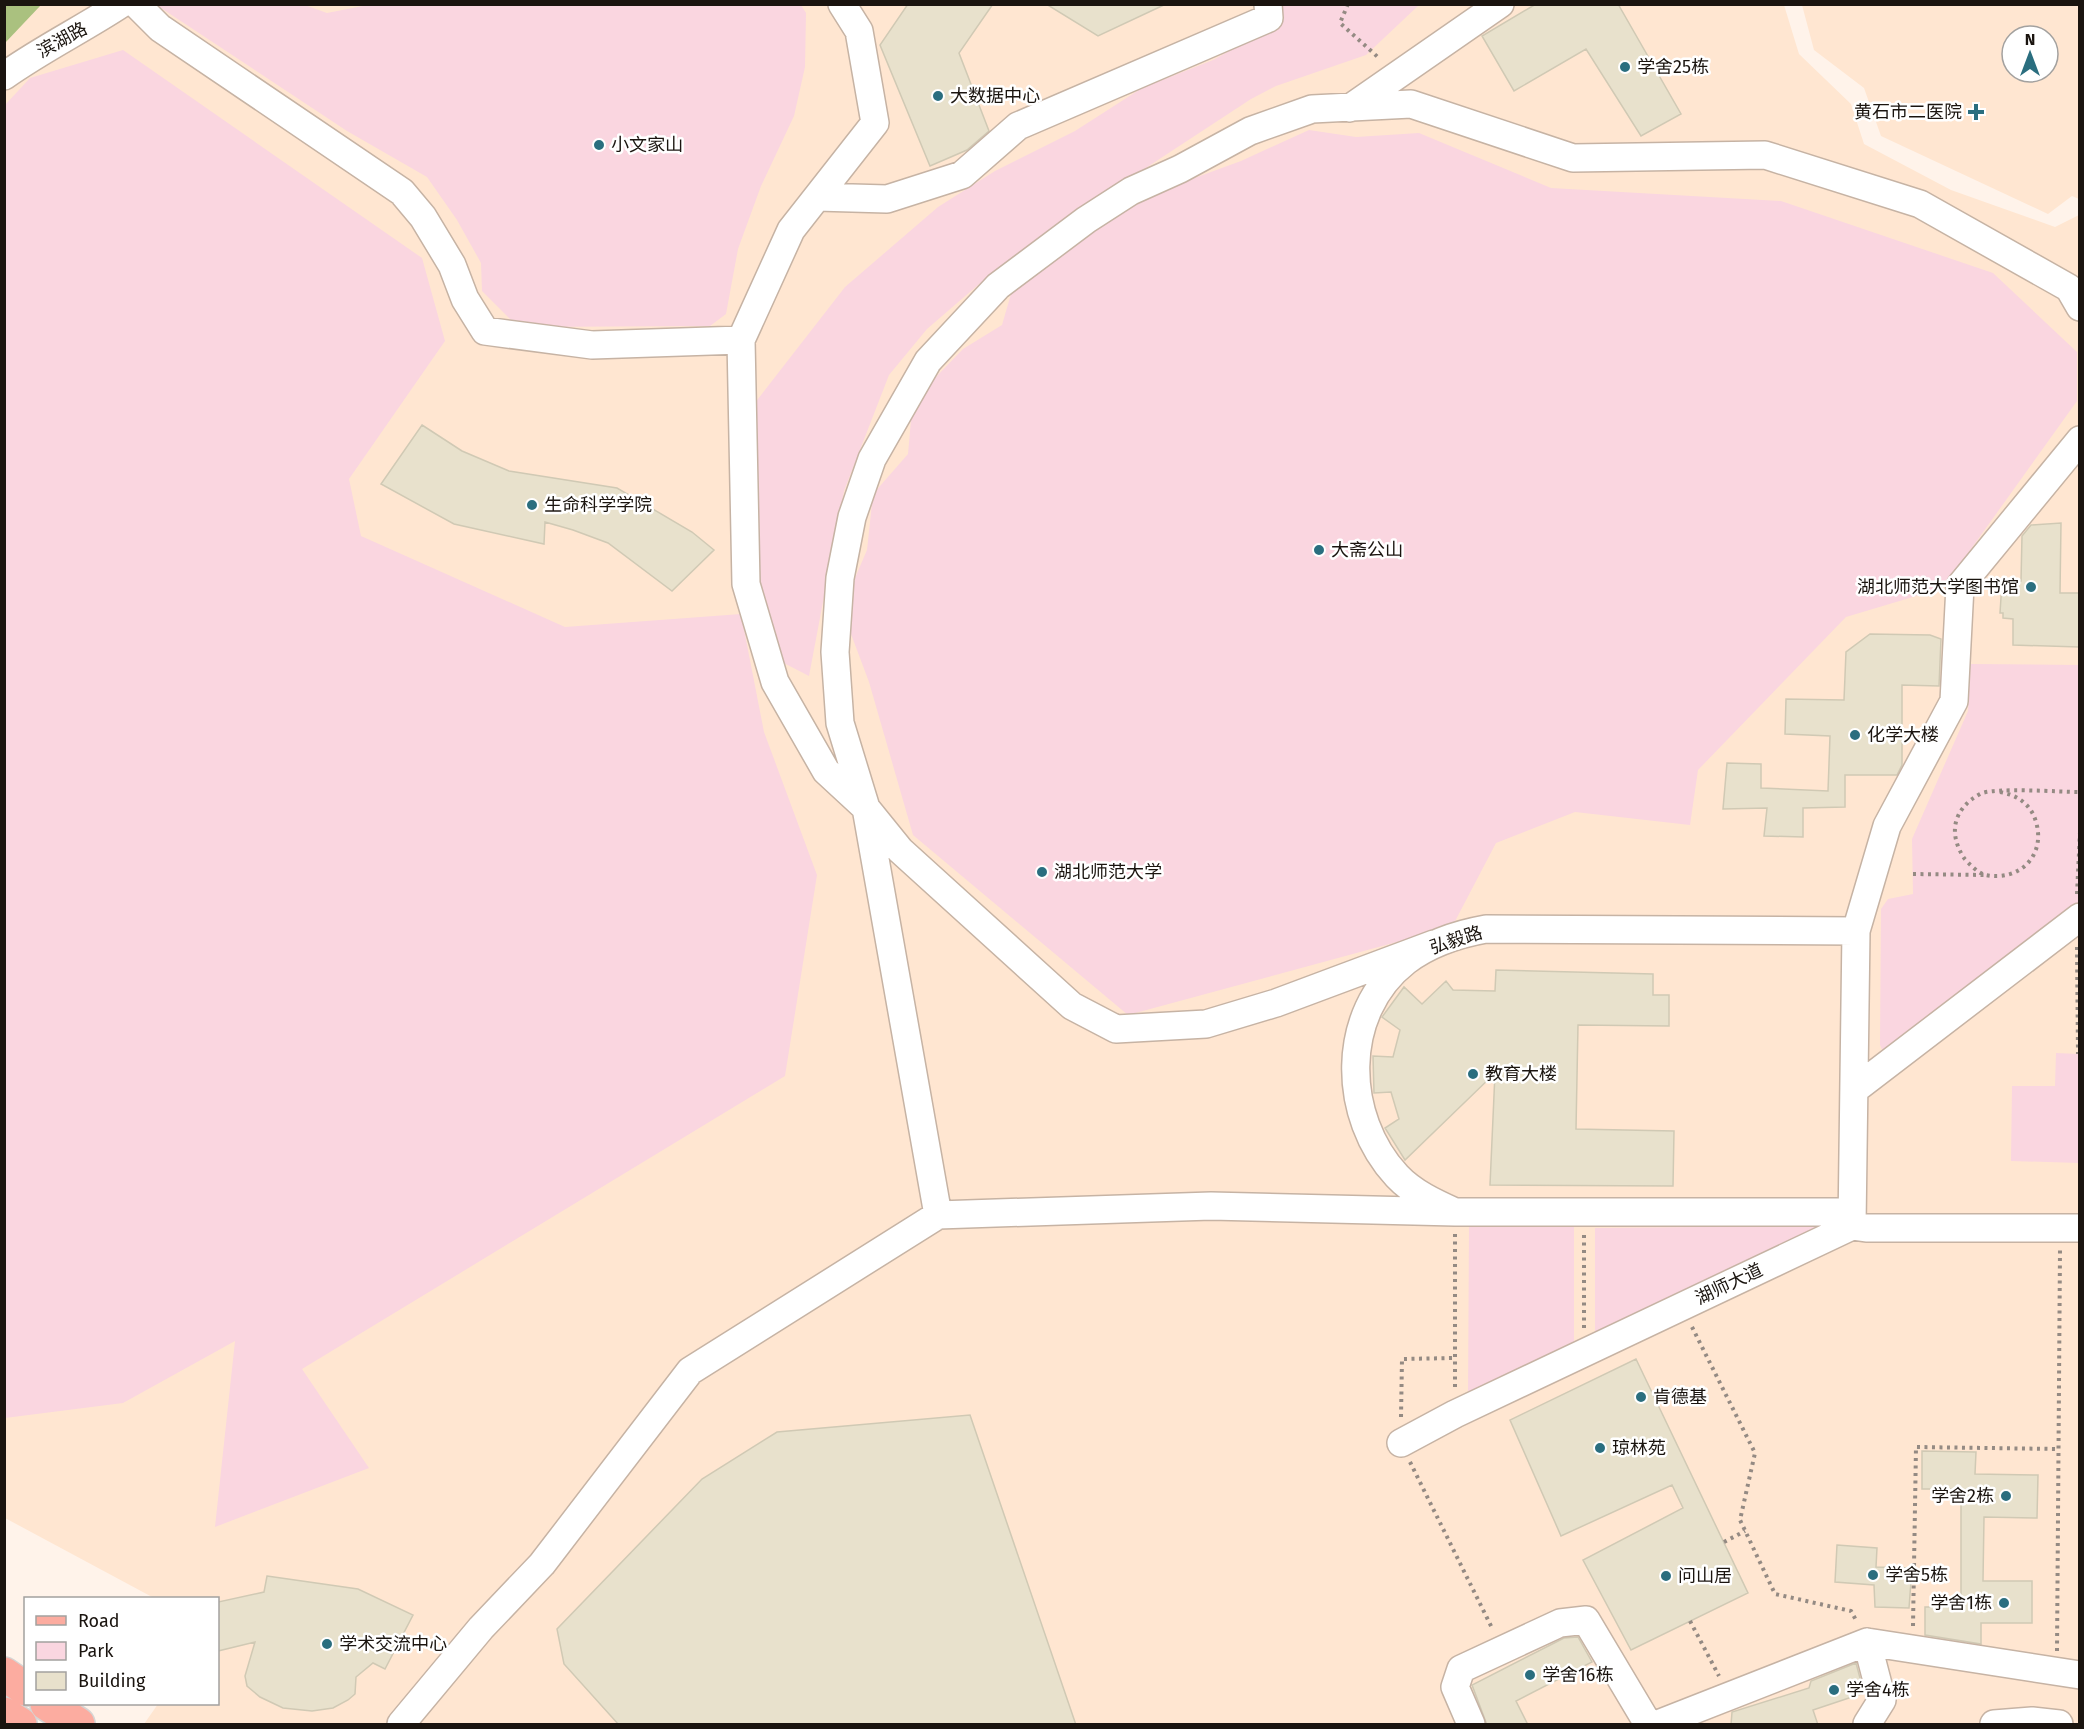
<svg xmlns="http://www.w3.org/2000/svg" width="2084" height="1729" font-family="'Fira Sans','Noto Sans SC',sans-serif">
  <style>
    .built { fill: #ffe6d1; fill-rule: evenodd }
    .green { fill: #fad6e0 }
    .water { fill: #aac17f }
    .building { fill: #e8e1cc; stroke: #d0c9b4; stroke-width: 1.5 }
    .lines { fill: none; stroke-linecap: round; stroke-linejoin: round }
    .minor-casing { stroke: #c6b3a4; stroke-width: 30 }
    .major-casing { stroke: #d6d5d4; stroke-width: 36 }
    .path { stroke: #948a83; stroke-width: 4; stroke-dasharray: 3 4.5; stroke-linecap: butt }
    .minor { stroke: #fff; stroke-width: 27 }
    .major { stroke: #fcaca0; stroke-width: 33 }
    .poi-dot { fill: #2a6e7f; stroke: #fff; stroke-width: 2 }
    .labels { text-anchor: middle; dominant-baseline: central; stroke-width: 5; stroke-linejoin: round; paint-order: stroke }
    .street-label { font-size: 18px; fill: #1a140f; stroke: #fff }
    .poi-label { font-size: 18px; fill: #1a140f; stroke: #fff; text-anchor: start }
  </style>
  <rect width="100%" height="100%" fill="#fff3ea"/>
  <path class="built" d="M5,5h1779l15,49 52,50 13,40 87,46 104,37 24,-12v1509h-1935l14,-20h60v-106h-64l-149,-80z
    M1802,5h277v194l-7,-3 -24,18 -167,-78 -17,-48 -50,-38zM2012,36h36v36h-36z"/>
  <path class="green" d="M160,4h142l25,9 46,-9 428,1 5,8 -1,54 -11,49 -33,70 -23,63 -12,65 -16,12 -192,1 -36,-36 -1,-28 -24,-43 -30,-43 -80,-46 -189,-125z
    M1275,5h144l-53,50 -90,31 -25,13 -119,78 -154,108 -51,44 -38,46 -45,116 -35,185 -35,-18 -14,-26 -6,-228 91,-117 93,-80 57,-36 80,-40 67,-43 71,-28 49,-27z
    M123,50l299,208 23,83 -96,138 12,57 204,91 176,-13 23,118 53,143 -32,201 -483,293 67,99 -154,59 20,-186 -112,62 -118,15v-1313l25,-27z
    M1309,130l47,7 63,-4 132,55 230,13 212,72 84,79v49l-134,187 -97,29 -148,153 -8,55 -115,-13 -79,31 -44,84 -324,88 -215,-180 -44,-153 -21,-56 4,-41 15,-35 6,-56 35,-40 3,-34 23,-41 29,-30 39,-24 11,-38 30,-17 51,-46 43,-25 104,-38z
    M1970,664l109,1v239l-194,152 -5,-11 1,-136 7,-10 25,-5 -1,-55 56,-128z
    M2056,1053l23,1v109l-68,-2 1,-75h43z
    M1574,1224v119l-106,56 1,-174z
    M1821,1226l-6,7 -220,102v-107z"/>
  <path class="water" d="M5,4l36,1 -36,38 -1,-38z"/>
  <path class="building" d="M908,4h85l-34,49 30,78 -22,19 -37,16 -50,-121z
    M1046,4h120l-68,32z
    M1536,4h82l63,110 -40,22 -55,-87 -72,42 -32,-55z
    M422,425l40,26 47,20 108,17 75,44 22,18 -42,41 -64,-48 -35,-13 -28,-8 -1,22 -90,-20 -73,-40z
    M2061,523l-1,70h19v54l-66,-2v-26l-10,-1v-5h-3l2,-31 19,-1 1,-45 9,-11z
    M1870,634l60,1 11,4 -2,47 -37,-1v80l-5,10h-52v32l-42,1v29l-39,-1 3,-28 -44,1 4,-46 34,1v24l67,3 2,-55 -45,-2 1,-35 58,1 2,-48z
    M1496,970l157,4v21h16v31l-91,-1 -2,104 98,2 -1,55 -183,-1 5,-112 -90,87 -20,-32 14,-9 -8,-27 -17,1 -1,-37 20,1 7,-27 -18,-13 22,-30 18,17 24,-23 7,9 42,1z
    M1636,1359l112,234 -117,57 -48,-90 100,-52 -11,-23 -111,51 -51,-116z
    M970,1415l106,310h-457l-55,-61 -7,-35 145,-150 75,-47z
    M1922,1451l54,1 -1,22 63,1 -1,43 -53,-1 -1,64h49v42h-51v21l-56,-9v-28h36v-118h-39z
    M1837,1545l40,3 -1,19 36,1 -3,40 -34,-1 -1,-22 -39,-3z
    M267,1576l91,13 55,26 -28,54 -12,-6 -17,14 -1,17 -7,6 -15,8 -21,3 -29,-3 -23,-11 -13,-11 -2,-10 10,-34 -37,9v-49l46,-10z
    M1578,1637l14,25 -76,39 12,24h-41l-15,-40 92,-47z
    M1856,1663l8,30 -51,17 5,15h-87l1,-13 77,-24 2,-7z"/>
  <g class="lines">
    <defs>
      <path id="minor" d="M136,4l24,24 242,164 21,25 29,48 13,34 20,32 107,14 149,-5
        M842,4l17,27 16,92 -84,107 -50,110 5,244 29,98 51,89 40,37 34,42 172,156 44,23 90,-5 70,-21 158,-59
        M4,76c38,-27 79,-47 117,-72
        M1350,108l150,-104
        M817,197l70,2 75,-24 56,-49 251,-108 -1,-14
        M1854,1090l226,-173
        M1852,1212h-397c-20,-9 -42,-19 -58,-36 -55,-59 -58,-163 9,-215 24,-18 52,-27 80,-32l370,2
        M938,1215l-72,-407 -26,-85 -5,-71 5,-74 12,-61 20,-58 56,-98 70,-75 88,-66 45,-29 49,-22 70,-38 62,-22 99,-5 162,54 192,-3 155,49 149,84 11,19
        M1852,1226l4,-295 31,-105 67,-125 6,-115 120,-146
        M1401,1443l54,-29 397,-188 14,2h214
        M401,1724l80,-96 61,-64 148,-193 248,-156 273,-9 244,6
        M1471,1724l-16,-37 6,-18 99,-46 26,-3 62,104
        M1658,1724l209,-82 213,33
        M1867,1724l15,-24 -15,-58
        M1994,1724l38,-3 27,3"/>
      <path id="major" d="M4,1674l22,15
        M47,1704l31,20
        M4,1714l16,10"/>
    </defs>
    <use href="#minor" class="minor-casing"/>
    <use href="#major" class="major-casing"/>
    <path class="path" d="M1348,4l-8,19 40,36
      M2000,792c17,3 31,12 36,30 10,33 -16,60 -51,53 -7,-2 -16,-11 -21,-17 -16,-25 -11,-49 16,-64 12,-7 81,-2 100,-2
      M1913,874l71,1
      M2077,894l3,-62
      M2077,947l1,107
      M1455,1234v154
      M1692,1327l63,126 -15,67 35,74 76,17 6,11
      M1584,1328v-94
      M1401,1417l1,-58 53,-1
      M1410,1462l83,168
      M1724,1542l21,-11
      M1690,1621l29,55
      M1913,1626l3,-179 141,2
      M2057,1651l3,-401"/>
    <use href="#minor" class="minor"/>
    <use href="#major" class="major"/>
  </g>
  <g class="poi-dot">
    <circle cx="1625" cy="67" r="6"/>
    <circle cx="938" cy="96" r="6"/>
    <path d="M1973 103h6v6h6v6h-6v6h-6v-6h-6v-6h6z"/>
    <circle cx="599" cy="145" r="6"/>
    <circle cx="532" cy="505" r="6"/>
    <circle cx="1319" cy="550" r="6"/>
    <circle cx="2031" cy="587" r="6"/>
    <circle cx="1855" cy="735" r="6"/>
    <circle cx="1042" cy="872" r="6"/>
    <circle cx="1473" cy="1074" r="6"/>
    <circle cx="1641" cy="1397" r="6"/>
    <circle cx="1600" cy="1448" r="6"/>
    <circle cx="2006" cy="1496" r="6"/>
    <circle cx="1873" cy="1575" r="6"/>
    <circle cx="1666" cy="1576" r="6"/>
    <circle cx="2004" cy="1603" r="6"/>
    <circle cx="327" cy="1644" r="6"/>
    <circle cx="1530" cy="1675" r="6"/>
    <circle cx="1834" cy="1690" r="6"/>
  </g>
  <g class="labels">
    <g class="street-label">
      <text transform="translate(62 40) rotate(-29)">滨湖路</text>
      <text transform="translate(1456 940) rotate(-18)">弘毅路</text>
      <text transform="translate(1729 1284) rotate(-25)">湖师大道</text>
    </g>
    <g class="poi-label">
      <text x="1637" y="67">学舍25栋</text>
      <text x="950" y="96">大数据中心</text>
      <text x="1962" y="112" text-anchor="end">黄石市二医院</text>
      <text x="611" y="145">小文家山</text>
      <text x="544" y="505">生命科学学院</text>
      <text x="1331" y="550">大斋公山</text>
      <text x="2019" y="587" text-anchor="end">湖北师范大学图书馆</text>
      <text x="1867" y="735">化学大楼</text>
      <text x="1054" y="872">湖北师范大学</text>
      <text x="1485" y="1074">教育大楼</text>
      <text x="1653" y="1397">肯德基</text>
      <text x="1612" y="1448">琼林苑</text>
      <text x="1994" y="1496" text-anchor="end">学舍2栋</text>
      <text x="1885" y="1575">学舍5栋</text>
      <text x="1678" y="1576">问山居</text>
      <text x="1992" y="1603" text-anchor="end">学舍1栋</text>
      <text x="339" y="1644">学术交流中心</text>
      <text x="1542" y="1675">学舍16栋</text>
      <text x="1846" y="1690">学舍4栋</text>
    </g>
  </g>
  <rect width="2084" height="1729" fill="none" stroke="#1a140f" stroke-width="12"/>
  <rect x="24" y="1597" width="195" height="108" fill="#ffffff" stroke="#a3a19f" stroke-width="1.5"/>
  <rect x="36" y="1616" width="30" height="9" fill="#fcaca0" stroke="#a3a19f" stroke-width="1.5"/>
  <text x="78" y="1627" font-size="18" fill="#1a140f">Road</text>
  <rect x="36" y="1642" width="30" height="18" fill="#fad6e0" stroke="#a3a19f" stroke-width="1.5"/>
  <text x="78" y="1657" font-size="18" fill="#1a140f">Park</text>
  <rect x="36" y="1672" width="30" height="18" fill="#e8e1cc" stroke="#a3a19f" stroke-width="1.5"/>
  <text x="78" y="1687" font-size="18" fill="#1a140f">Building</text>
  <g transform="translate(2030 54)"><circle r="28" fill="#ffffff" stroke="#a3a19f" stroke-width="1.5"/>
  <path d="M0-4.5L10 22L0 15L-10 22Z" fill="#2a6e7f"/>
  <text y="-9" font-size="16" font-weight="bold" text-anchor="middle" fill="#1a140f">N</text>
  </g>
</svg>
